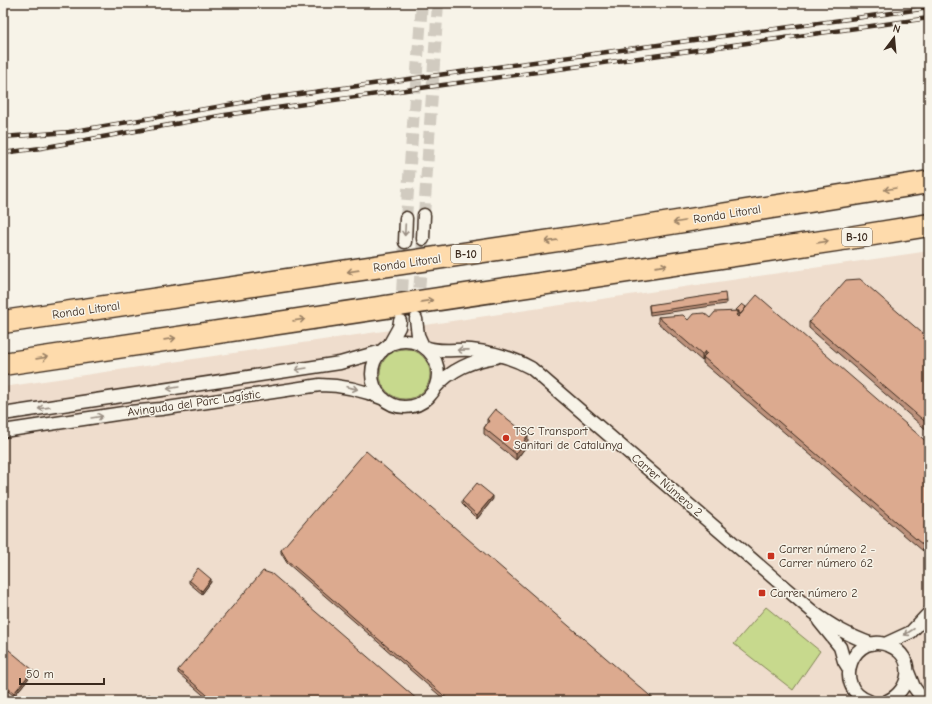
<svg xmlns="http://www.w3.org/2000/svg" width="932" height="704" font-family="'Comic Neue',sans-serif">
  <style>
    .built { fill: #efddcd }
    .green { fill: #c7d98d; stroke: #818256 }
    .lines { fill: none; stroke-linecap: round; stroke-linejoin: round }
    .street-tunnel { stroke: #d1cbc0; stroke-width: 12; stroke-dasharray: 12 6; stroke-linecap: butt }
    .street-casing { stroke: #3b2a1e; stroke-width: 15 }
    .highway-casing { stroke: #3b2a1e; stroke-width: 25 }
    .street { stroke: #f7f3e8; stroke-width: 12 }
    .highway { stroke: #fedbac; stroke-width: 22 }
    .rail-casing { stroke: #3b2a1e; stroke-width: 4.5 }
    .rail { stroke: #f7f3e8; stroke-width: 3; stroke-dasharray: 9; stroke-linecap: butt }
    .wall { fill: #bd927b; stroke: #3b2a1e }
    .shaded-wall { fill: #9a7764; stroke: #3b2a1e }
    .building { fill: #dcaa8f; stroke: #3b2a1e }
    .oneway { stroke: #9c8265 }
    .oneway2 { stroke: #998e83 }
    .poi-dot { fill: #c8321e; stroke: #f7f3e8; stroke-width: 1.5 }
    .labels { text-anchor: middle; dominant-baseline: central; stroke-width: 3; stroke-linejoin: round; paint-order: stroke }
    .shield { fill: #f7f3e8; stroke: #73665b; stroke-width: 1 }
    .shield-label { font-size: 11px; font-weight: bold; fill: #3b2a1e }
    .street-label { font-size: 12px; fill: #3b2a1e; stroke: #f7f3e8 }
    .poi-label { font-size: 12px; fill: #3b2a1e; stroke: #f7f3e8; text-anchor: start }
  </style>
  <rect width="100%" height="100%" fill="#f7f3e8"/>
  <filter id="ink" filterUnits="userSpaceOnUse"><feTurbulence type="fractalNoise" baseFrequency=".025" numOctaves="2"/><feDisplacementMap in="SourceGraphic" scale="8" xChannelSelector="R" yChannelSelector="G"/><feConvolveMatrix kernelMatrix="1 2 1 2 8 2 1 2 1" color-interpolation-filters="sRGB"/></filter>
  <g filter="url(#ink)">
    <path class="built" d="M929,251v450h-926v-314z"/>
    <path class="green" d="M380 374a25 25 0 1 1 50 0a25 25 0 1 1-50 0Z
      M766,607l54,44 -27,39 -59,-46z"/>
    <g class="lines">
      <path class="street-tunnel" d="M424,215l14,-212
        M406,218l16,-215
        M418,306l5,-67
        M401,309l4,-67"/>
      <defs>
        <path id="street" d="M423,239l1,-24
          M405,242l1,-24
          M416,319l2,16 5,11
          M372 374a33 33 0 1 1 66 0a33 33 0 1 1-66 0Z
          M388,347l11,-20 1,-6
          M425,347c15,6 30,2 46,3 21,2 42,8 60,18l282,244c20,15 35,23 59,32
          M435,388c15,-18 38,-28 61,-31
          M3,414l337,-51 42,-12
          M3,431l127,-19 31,-3 159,-24c23,0 43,5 64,14
          M819,621l21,26 4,14 5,8
          M885,644l26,-12 18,-19
          M908,672l6,15 10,14
          M869,701c-39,-14 -15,-72 21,-55 26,11 21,45 -3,55"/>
        <path id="highway" d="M3,322l630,-93 296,-47
          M3,364l846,-126 80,-13"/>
      </defs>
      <use href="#street" class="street-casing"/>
      <use href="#highway" class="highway-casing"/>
      <use href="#street" class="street"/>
      <use href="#highway" class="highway"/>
      <defs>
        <path id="rail" d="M3,137l66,-5 201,-34 659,-90
          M3,153l38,-5 184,-33 704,-97"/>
      </defs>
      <use href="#rail" class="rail-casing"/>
      <use href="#rail" class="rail"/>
    </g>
    <path class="wall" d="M726,301v3l-76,11 -1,-7v-3z
      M746,307l183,137 -6,107 -220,-188v-4l-1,2 -44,-38v-6l30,3 22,-2 26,-7v-1z
      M809,322l120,17v93l-120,-104z
      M487,419l41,22 -3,3v4l-9,12 -32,-26v-6l3,-5z
      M493,499l-16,20 -15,-15v-3z
      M281,550l375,151h-210l-159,-138 -6,-10z
      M189,580l22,2 -9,12 -13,-11z
      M3,645l30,28 -19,23 -11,-9z
      M178,670l241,31h-209l-32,-28z"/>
    <path class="shaded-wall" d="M739,311v6l-3,4v-6z
      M705,351v6h-2v2l-1,2v-6z
      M528,435v6l-3,3v4l-9,12v-6l8,-13z
      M493,496v3l-16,20v-4z
      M929,538v6l-6,7v-6z
      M211,579v3l-9,12v-3z
      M33,670v3l-19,23v-3z"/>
    <path class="building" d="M860,279l69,60v86l-120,-103 37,-42z
      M725,293l1,8 -76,11 -1,-7z
      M757,295l172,149v94l-6,7 -220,-188 4,-4 -2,-2 -3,4 -44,-38 25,-2 5,5 5,-6 11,-1 6,5 5,-6 24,-1 -3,4 2,2z
      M742,304l4,3 -5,7 -2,-1v-2h-2l-1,-1z
      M495,409l33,26 -4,6 1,1 -9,12 -32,-26 5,-7 -2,-2z
      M366,451l290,250h-206l-163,-141 -6,-10z
      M477,483l16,13 -16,19 -15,-14z
      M198,568l13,11 -9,12 -13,-11z
      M263,571l9,3 147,127h-205l-36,-31z
      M3,645l30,25 -19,23 -11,-9z
      M149,694l8,7h-14z
      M163,695l6,6h-11z"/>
    <defs><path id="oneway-shaft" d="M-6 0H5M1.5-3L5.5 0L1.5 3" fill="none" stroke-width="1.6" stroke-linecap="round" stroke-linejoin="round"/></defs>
    <g class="oneway">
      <use href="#oneway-shaft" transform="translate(890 189) rotate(171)"/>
      <use href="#oneway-shaft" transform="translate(679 222) rotate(171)"/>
      <use href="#oneway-shaft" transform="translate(551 241) rotate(172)"/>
      <use href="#oneway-shaft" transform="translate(823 242) rotate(-8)"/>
      <use href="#oneway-shaft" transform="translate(661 266) rotate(-8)"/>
      <use href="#oneway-shaft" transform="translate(353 271) rotate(172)"/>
      <use href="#oneway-shaft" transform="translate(427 301) rotate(-8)"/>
      <use href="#oneway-shaft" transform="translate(299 320) rotate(-8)"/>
      <use href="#oneway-shaft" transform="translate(170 339) rotate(-8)"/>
      <use href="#oneway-shaft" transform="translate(42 358) rotate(-8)"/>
    </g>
    <g class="oneway2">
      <use href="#oneway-shaft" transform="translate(405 230) rotate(93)"/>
      <use href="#oneway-shaft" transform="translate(463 350) rotate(179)"/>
      <use href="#oneway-shaft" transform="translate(301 369) rotate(171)"/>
      <use href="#oneway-shaft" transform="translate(173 388) rotate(171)"/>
      <use href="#oneway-shaft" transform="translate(352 388) rotate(13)"/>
      <use href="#oneway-shaft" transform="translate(44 408) rotate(172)"/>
      <use href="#oneway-shaft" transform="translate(97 417) rotate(-9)"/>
      <use href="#oneway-shaft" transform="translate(909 632) rotate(147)"/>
    </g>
  </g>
  <g class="poi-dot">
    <circle cx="506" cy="438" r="4"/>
    <rect x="767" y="552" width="8" height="8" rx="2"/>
    <rect x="758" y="589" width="8" height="8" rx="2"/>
  </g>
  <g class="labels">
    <g class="shield">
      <rect x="842" y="228" width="30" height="18" rx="3"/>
      <rect x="451" y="245" width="30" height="18" rx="3"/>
    </g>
    <g class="shield-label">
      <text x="857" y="237">B-10</text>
      <text x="466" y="254">B-10</text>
    </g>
    <g class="street-label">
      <text transform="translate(727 214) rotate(-9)">Ronda Litoral</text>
      <text transform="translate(407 263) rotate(-8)">Ronda Litoral</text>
      <text transform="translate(86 310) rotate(-8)">Ronda Litoral</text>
      <text transform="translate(194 403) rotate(-8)">Avinguda del Parc Logístic</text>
      <text transform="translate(667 485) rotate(41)">Carrer Número 2</text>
    </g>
    <g class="poi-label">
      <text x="514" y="431">TSC Transport<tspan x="514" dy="14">Sanitari de Catalunya</tspan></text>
      <text x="779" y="549">Carrer número 2 -<tspan x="779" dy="14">Carrer número 62</tspan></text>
      <text x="770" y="593">Carrer número 2</text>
    </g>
  </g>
  <rect width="932" height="704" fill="none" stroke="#f7f3e8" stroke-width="16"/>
  <rect x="8" y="8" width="916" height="688" fill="none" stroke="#3b2a1e" stroke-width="1.5" filter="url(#ink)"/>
  <g transform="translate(894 38) rotate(16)" stroke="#f7f3e8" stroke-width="3" paint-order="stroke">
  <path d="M0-3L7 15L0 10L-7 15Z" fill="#3b2a1e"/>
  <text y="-6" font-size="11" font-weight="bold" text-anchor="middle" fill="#3b2a1e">N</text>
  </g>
  <path d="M20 678v6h84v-6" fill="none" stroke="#3b2a1e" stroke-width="2"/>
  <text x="26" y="678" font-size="12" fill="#3b2a1e" stroke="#f7f3e8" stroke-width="3" paint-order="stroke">50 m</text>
</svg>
